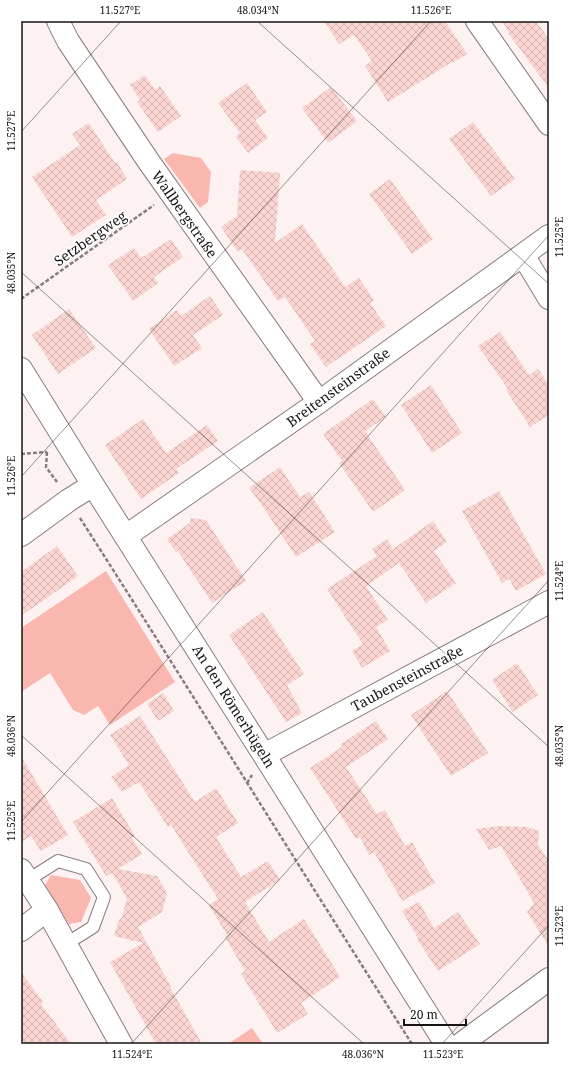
<svg xmlns="http://www.w3.org/2000/svg" width="570" height="1065" font-family="'Noto Serif',serif">
  <style>
    .grass { fill: #f9b7b0 }
    .building { fill: url(#building-cross-hatch) }
    .lines { fill: none; stroke-linecap: round; stroke-linejoin: round }
    .lane-casing { stroke: #877d7c; stroke-width: 14 }
    .street-casing { stroke: #877d7c; stroke-width: 24 }
    .path { stroke: #867e7e; stroke-width: 2.5; stroke-dasharray: 4 2; stroke-linecap: butt }
    .lane { stroke: #fff; stroke-width: 12 }
    .street { stroke: #fff; stroke-width: 22 }
    .ticks { fill: none; stroke: #181414; stroke-width: 1; stroke-opacity: 0.45 }
    .labels { text-anchor: middle; dominant-baseline: central; stroke-width: 3.5; stroke-linejoin: round; paint-order: stroke }
    .street-label { font-size: 14px; fill: #181414; stroke: #fff }
    .neatline { fill: none; stroke: #181414; stroke-width: 1.5 }
    .ticks-label { font-size: 10px; text-anchor: middle; fill: #181414 }
  </style>
  <defs>
    <pattern id="building-cross-hatch" width="8" height="8" patternUnits="userSpaceOnUse"><rect width="8" height="8" fill="#fad5d1"/><path d="M0 0l8 8M0 8l8-8" fill="none" stroke="#d6b6b3"/></pattern>
  </defs>
  <rect width="100%" height="100%" fill="#fdf2f1"/>
  <path class="grass" d="M173,153l28,5 10,14 -3,30 -8,6 -36,-49z
    M106,571l69,111 -65,43 -12,-19 -14,9 -11,-5 -23,-37 -29,19v-64z
    M51,875l29,5 11,18 -10,24 -12,2 -24,-39z
    M252,1028l11,16h-35z"/>
  <path class="building" d="M324,21h121l22,33 -14,9 -1,-1 -64,40 -23,-36 7,-5 -18,-26 -15,9z
    M502,21h34l13,18v49l-41,-55 1,-1z
    M145,75l10,15 5,-4 21,30 -23,16 -21,-30 3,-2 -10,-15z
    M247,83l20,29 -12,8 13,18 -20,15 -12,-16 4,-4 -22,-30z
    M331,87l26,34 -29,22 -26,-35z
    M473,122l42,57 -24,17 -42,-57z
    M89,123l26,40 2,-1 10,17 -31,21 10,15 -34,22 -40,-60 48,-32 -8,-11z
    M240,170l40,3 -5,70 27,-19 43,63 14,-9 15,22 -4,3 16,23 -60,41 -16,-23 5,-3 -30,-44 -7,4 -36,-52 -4,3 -17,-25 16,-11z
    M390,179l43,60 -21,15 -43,-60z
    M171,239l12,18 -29,20 4,6 -25,18 -25,-36 26,-17 7,10z
    M210,296l13,19 -30,20 9,13 -28,18 -25,-37 28,-19 4,6z
    M69,309l27,39 -38,26 -26,-39z
    M500,332l29,43 9,-6 11,16v30l-19,12 -24,-37 2,-1 -30,-43z
    M431,385l31,48 -30,20 -31,-48z
    M373,399l13,18 -21,14 40,59 -32,22 -34,-49 3,-2 -19,-27z
    M143,419l23,34 41,-28 11,16 -42,28 3,4 -38,26 -36,-54z
    M280,467l20,30 9,-5 26,40 -39,25 -35,-53 -12,-16z
    M499,491l47,83 -30,17 -7,-12 -7,4 -40,-72z
    M191,518l15,2 40,61 -34,22 -35,-53 -1,2 -9,-13 23,-16z
    M433,521l14,21 -13,9 22,32 -30,20 -27,-40 -33,23 22,34 -12,7 14,24 -28,17 -10,-17 11,-7 -36,-55 50,-33 -5,-7 15,-10 6,10z
    M57,546l21,30 -57,40v-44z
    M263,612l41,62 -17,11 15,28 -16,9 -57,-87z
    M517,663l21,32 -25,17 -21,-32z
    M447,691l41,62 -37,23 -40,-61z
    M163,693l11,18 -16,10 -11,-17z
    M140,716l55,86 21,-14 22,35 -22,14 25,40 27,-16 12,19 -35,22 24,40 35,-23 36,58 -39,26 7,11 -31,19 -36,-59 4,-3 -20,-34 2,-2 -18,-30 9,-6 -47,-74 -3,2 -29,-45 -17,10 -11,-15 18,-12 -19,-30z
    M376,721l12,18 -42,28 31,47 8,-4 20,36 7,-4 23,41 -33,18 -28,-49 -5,3 -9,-18 -4,2 -46,-71 32,-21 -1,-3z
    M21,756l47,79 -27,16 -10,-15 -10,6z
    M112,798l23,38 -3,2 10,16 -24,15 39,7 10,17 -5,19 -24,15 33,60h-1l32,57h-46l-46,-82 33,-19 -29,-7 5,-16 3,-3 5,-19 -15,-25 -6,3 -33,-54z
    M499,826l28,1 12,4 -1,14 11,16v86l-22,-35 7,-9 -33,-57 -12,4 -13,-21z
    M419,902l15,26 24,-16 22,32 -42,27 -21,-32 1,-1 -16,-27z
    M21,972l22,30 -2,2 30,40h-45l-5,-6z"/>
  <g class="lines">
    <defs>
      <path id="lane" d="M28,880l30,-19 28,8 18,28 -11,30 -27,17"/>
      <path id="street" d="M58,21l10,20 81,121 170,240
        M477,21l72,103
        M523,255l26,43
        M21,369l72,116 171,270 182,289
        M21,535l48,-35 24,-15
        M126,536l193,-134 230,-166
        M264,755l285,-153
        M21,870l26,40 74,134
        M21,930l26,-20
        M461,1044l88,-65"/>
    </defs>
    <use href="#lane" class="lane-casing"/>
    <use href="#street" class="street-casing"/>
    <path class="path" d="M21,299l133,-94
      M47,452l-1,15 11,15
      M21,454l26,-2
      M80,518c112,175 220,351 332,526
      M247,783l5,-8"/>
    <use href="#lane" class="lane"/>
    <use href="#street" class="street"/>
  </g>
  <path class="ticks" d="M257,21l292,263M21,132l100,-111M21,272l528,475M21,477l410,-456M21,735l343,309M21,822l528,-587M131,1044l418,-464M442,1044l107,-119"/>
  <g class="labels">
    <g class="street-label">
      <text transform="translate(185 214) rotate(55)">Wallbergstraße</text>
      <text transform="translate(90 238) rotate(-35)">Setzbergweg</text>
      <text transform="translate(338 387) rotate(-36)">Breitensteinstraße</text>
      <text transform="translate(407 678) rotate(-28)">Taubensteinstraße</text>
      <text transform="translate(234 706) rotate(58)">An den Römerhügeln</text>
    </g>
  </g>
  <rect width="570" height="1065" fill="none" stroke="#ffffff" stroke-width="44"/>
  <path d="M404 1019v6h62v-6" fill="none" stroke="#181414" stroke-width="2"/>
  <text x="410" y="1019" font-size="12" fill="#181414" stroke="#ffffff" stroke-width="3" paint-order="stroke">20 m</text>
  <rect x="22" y="22" width="526" height="1021" class="neatline"/>
  <g class="ticks-label">
    <text x="120" y="14">11.527°E</text>
    <text x="258" y="14">48.034°N</text>
    <text x="431" y="14">11.526°E</text>
    <text transform="translate(11 131) rotate(-90)" y="4">11.527°E</text>
    <text transform="translate(559 237) rotate(-90)" y="4">11.525°E</text>
    <text transform="translate(11 273) rotate(-90)" y="4">48.035°N</text>
    <text transform="translate(11 476) rotate(-90)" y="4">11.526°E</text>
    <text transform="translate(559 581) rotate(-90)" y="4">11.524°E</text>
    <text transform="translate(11 736) rotate(-90)" y="4">48.036°N</text>
    <text transform="translate(559 746) rotate(-90)" y="4">48.035°N</text>
    <text transform="translate(11 821) rotate(-90)" y="4">11.525°E</text>
    <text transform="translate(559 926) rotate(-90)" y="4">11.523°E</text>
    <text x="132" y="1058">11.524°E</text>
    <text x="363" y="1058">48.036°N</text>
    <text x="443" y="1058">11.523°E</text>
  </g>
</svg>
